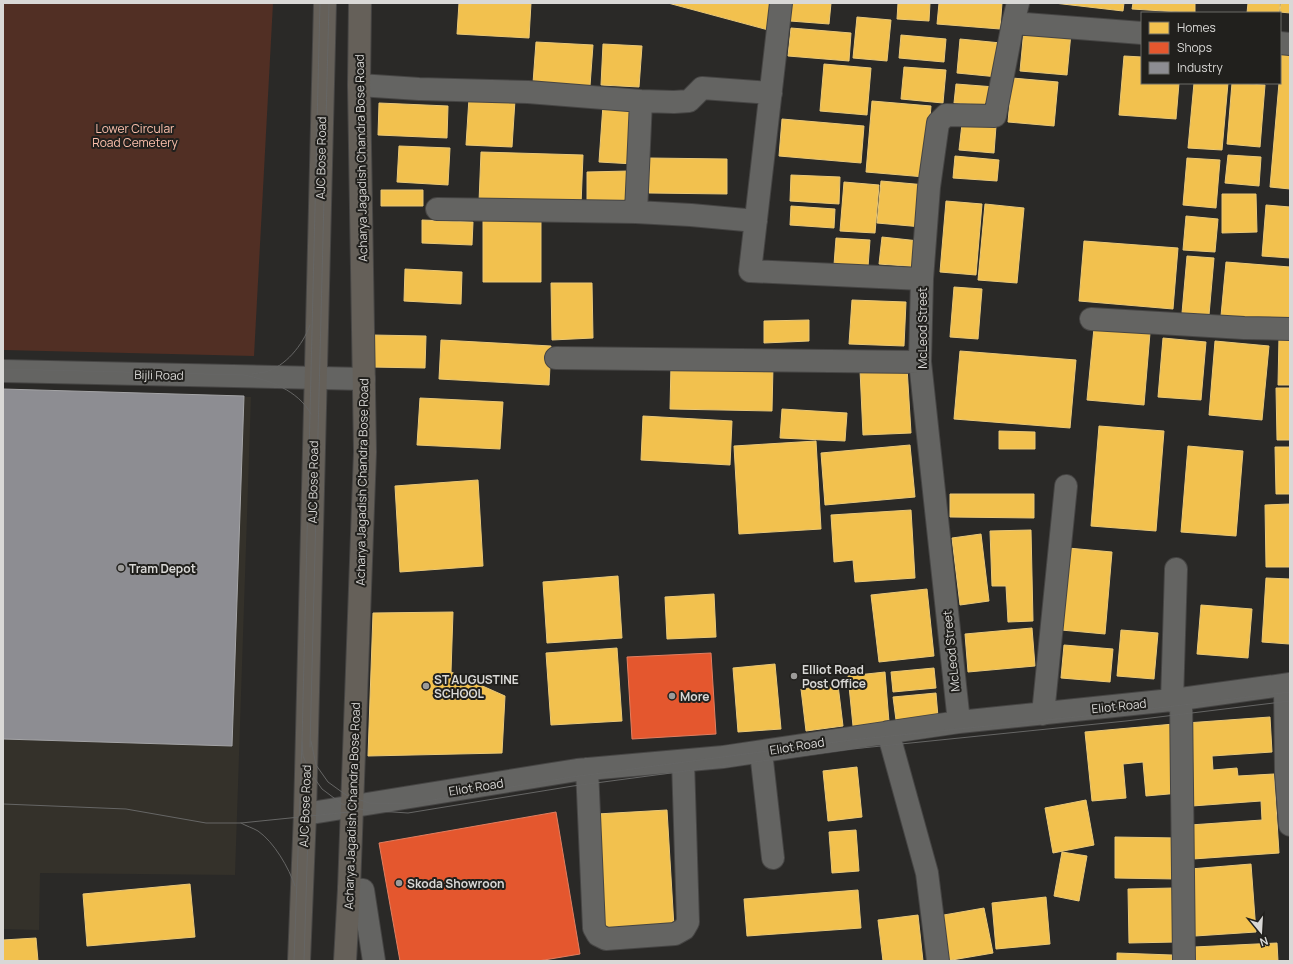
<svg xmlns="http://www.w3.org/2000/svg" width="1293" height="964" font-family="Manrope,sans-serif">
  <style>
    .built { fill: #34312a }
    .green { fill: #512f24 }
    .homes { fill: #f2c14e; stroke: #eac877 }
    .shops { fill: #e4572e; stroke: #e17e60 }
    .industry { fill: #8d8d92; stroke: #a4a4a6 }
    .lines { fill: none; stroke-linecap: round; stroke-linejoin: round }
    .minor-casing { stroke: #464544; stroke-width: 24 }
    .major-casing { stroke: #464544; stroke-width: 24 }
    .minor { stroke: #646462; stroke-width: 22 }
    .major { stroke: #656059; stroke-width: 22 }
    .tram { stroke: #666665; stroke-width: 1 }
    .poi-dot { fill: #9c9b99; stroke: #21201d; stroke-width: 1.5 }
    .labels { text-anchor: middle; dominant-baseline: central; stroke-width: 4; stroke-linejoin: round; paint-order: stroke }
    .park-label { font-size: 12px; fill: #fec1ad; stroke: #21201d }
    .street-label { font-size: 12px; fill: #d9d8d6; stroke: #21201d }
    .poi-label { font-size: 12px; font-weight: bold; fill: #d9d8d6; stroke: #21201d; text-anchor: start }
  </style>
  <rect width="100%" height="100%" fill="#2a2927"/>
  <path class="built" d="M3,389l248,8 -16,478 -195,-2 -1,57 -36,-1z"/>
  <path class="green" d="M3,3h270l-19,353 -251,-6z"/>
  <path class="homes" d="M459,3h72l-2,35 -72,-4z
    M668,3h104v28z
    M792,3h39l-2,21 -39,-3z
    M898,3h32l-1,18 -32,-2z
    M939,3h63l-2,26 -63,-5z
    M1054,3h70l-1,8z
    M1133,3h62v10l-63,-4z
    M1248,3h32l-1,10h-32z
    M1281,3h9v10l-10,-1z
    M857,17l34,3 -4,41 -34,-3z
    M791,28l60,5 -2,28 -61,-5z
    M1024,29l47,4 -4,42 -47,-4z
    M901,35l45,4 -2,23 -45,-4z
    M960,39l41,4 -3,34 -41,-4z
    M536,42l57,3 -3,41 -57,-3z
    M603,44l39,2 -3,41 -38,-2z
    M1281,54l9,1v134l-20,-2 9,-104h1z
    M1124,56l18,1v26h37l-3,36 -57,-4z
    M824,64l47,4 -4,47 -47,-4z
    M904,67l42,3 -3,33 -42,-4z
    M1012,78l46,4 -4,44 -46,-4z
    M1194,83h34l-6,67 -34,-2z
    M1232,83l33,2 -5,62 -33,-3z
    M956,84l39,3 -2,19 -39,-3z
    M469,98l46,2 -3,47 -46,-2z
    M872,101l59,5 -6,71 -59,-5z
    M379,103l69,3 -1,32 -69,-3z
    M603,105l34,1 -3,58 -35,-2z
    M782,119l82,7 -3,37 -82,-7z
    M962,124l34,2 -2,27 -35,-3z
    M399,146l51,2 -2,37 -51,-3z
    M481,152l102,3 -2,50 -102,-3z
    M1228,155l33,2 -2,29 -34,-3z
    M955,156l44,4 -2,21 -44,-3z
    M649,158l78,1v35l-78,-1z
    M1187,158l33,2 -4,48 -33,-3z
    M629,171v34l-42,1v-34z
    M791,175l49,2 -1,27 -49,-3z
    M881,181l45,4 -4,42 -45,-4z
    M844,182l35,3 -4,48 -35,-2z
    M381,190h42v16h-42z
    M1222,194h34l1,38 -35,1z
    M946,201l36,3 -6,71 -36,-3z
    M985,204l39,4 -7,75 -39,-3z
    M1266,205l24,2v51l-28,-2z
    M791,206l44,3 -1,19 -44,-3z
    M1186,216l32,3 -3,33 -32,-2z
    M483,218h58v64h-58z
    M422,220l51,2 -1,23 -50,-2z
    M882,237l37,4 -2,26 -38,-3z
    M836,238l34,2 -2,27 -34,-2z
    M1084,241l94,7 -5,61 -94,-8z
    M1187,256l27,2 -5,57 -27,-2z
    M1226,262l64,5v55l-69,-6z
    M405,269l57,3 -1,32 -57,-3z
    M551,283h41l1,55 -41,2z
    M954,287l28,2 -4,50 -28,-2z
    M852,300l54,2 -2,44 -55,-2z
    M809,320v21l-45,2v-22z
    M1094,328l56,5 -6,72 -57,-5z
    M372,335l54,1 -1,32 -54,-1z
    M1279,336h11v49h-12z
    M1163,338l43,4 -5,58 -43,-3z
    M441,340l110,6 -2,39 -110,-6z
    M1215,341l54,5 -7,74 -53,-5z
    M960,351l116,9 -6,68 -116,-9z
    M671,364l102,2 -1,45 -102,-2z
    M907,367l4,66 -48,2 -3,-65z
    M1276,388h14v52h-13z
    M420,398l83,4 -3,47 -83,-4z
    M782,409l65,4 -2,28 -65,-3z
    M643,416l89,5 -2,44 -89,-5z
    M1099,426l65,5 -8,100 -65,-5z
    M999,431l36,1v17h-36z
    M816,441l5,88 -82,5 -5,-88z
    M910,445l5,52 -90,8 -4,-52z
    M1188,446l55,5 -7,85 -55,-4z
    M1275,447h15v47h-14z
    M478,480l5,86 -83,6 -5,-86z
    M950,494h84v24l-84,-1z
    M1290,504v63h-24l-1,-62z
    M911,510l4,68 -60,4 -2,-22 -19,2 -3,-47z
    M1031,530l2,91 -25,1 -2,-36h-14l-2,-55z
    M981,534l8,67 -29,4 -8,-67z
    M1068,548l44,4 -7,82 -44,-4z
    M618,576l4,62 -75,5 -4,-61z
    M1266,578l24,1 -1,65 -27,-2z
    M927,589l7,67 -55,6 -8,-67z
    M714,594l2,43 -49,2 -2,-42z
    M1201,605l51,4 -4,49 -51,-4z
    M453,612l-2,60 54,24 -3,57 -134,3 5,-143z
    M1032,628l3,38 -67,6 -3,-38z
    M1121,630l37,3 -4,46 -37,-3z
    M1064,645l49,4 -3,33 -49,-4z
    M617,648l5,73 -71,4 -5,-72z
    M775,664l6,65 -43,3 -5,-64z
    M934,668l2,20 -43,4 -2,-20z
    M885,672l4,50 -36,4 -5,-50z
    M838,685l5,41 -37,5 -5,-42z
    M936,693l2,24 -42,3 -3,-23z
    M1270,717l2,35 -60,4 1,14 24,-2 1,8 36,-2 5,79 -86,6 -3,-34 72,-5 -1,-19 -69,5 -6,-83z
    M1174,724l6,69 -34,3 -3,-34 -20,2 3,34 -34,3 -7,-69z
    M857,767l5,50 -34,4 -5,-50z
    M1086,800l8,45 -41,8 -8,-45z
    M667,810l7,117 -69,5 -8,-118z
    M856,830l3,41 -27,2 -3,-41z
    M1115,837l62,1 -1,41 -61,-1z
    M1062,852l25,4 -8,45 -25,-5z
    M1251,864l5,68 -61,4 -5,-67z
    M190,884l5,53 -108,9 -4,-52z
    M1174,888l2,54 -47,1 -1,-54z
    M858,890l3,38 -114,8 -3,-37z
    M1046,897l4,47 -54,5 -4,-46z
    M984,908l9,45 -47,8 -8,-45z
    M918,915l5,46h-40l-5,-41z
    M36,938l2,23h-35v-21z
    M1277,943l1,18h-83l-1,-14z
    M1117,953l55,2v6h-55z"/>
  <path class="shops" d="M711,653l5,81 -84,5 -5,-82z
    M556,812l24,142 -42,7h-138l-21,-118z"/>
  <path class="industry" d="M3,389l241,7 -12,350 -229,-7z"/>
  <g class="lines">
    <defs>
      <path id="minor" d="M781,3l-31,268 172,8 -2,83 39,360
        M1013,23l129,10
        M1280,43l10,1
        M359,85l60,4 109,3 113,9 33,1 15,-1 13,-13 69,5
        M437,209l199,3 55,3 65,6
        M636,212l5,-111
        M922,279l7,-92 9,-64 8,-8 49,1 18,-93 5,-20
        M1091,319l153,9 46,1
        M556,358l364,4
        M3,371l361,8
        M1285,685l1,88 4,52
        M1181,699l3,262
        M1172,701l4,-132
        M1043,714l23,-228
        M888,732l39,141 11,88
        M761,752l12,106
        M587,769l7,159 4,7 8,4 69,-5 9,-5 4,-7 -5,-161
        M305,814l272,-44 146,-13 236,-35 222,-23 109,-15
        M349,889l14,1 11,71"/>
      <path id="major" d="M299,961l6,-147 20,-811
        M345,961l4,-72 16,-437 -6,-367 1,-82"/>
    </defs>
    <use href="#minor" class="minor-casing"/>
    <use href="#major" class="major-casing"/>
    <use href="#minor" class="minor"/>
    <use href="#major" class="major"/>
    <path class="tram" d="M3,369l241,6c25,5 54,15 67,39
      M252,374c4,-1 9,-1 13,-2 20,-5 38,-27 45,-47
      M311,741l5,24 12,17 18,13 23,8 39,1 164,-27 279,-37 274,-28 165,-20
      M302,742l1,14 7,16 12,17 20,15 22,6 44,3 165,-27 279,-37 274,-28 164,-20
      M310,747l19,-744
      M3,804l123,5 80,14h35l118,-12
      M241,823c5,3 12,5 17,8 16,11 31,37 37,55
      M294,961l8,-219 18,-739
      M304,961l6,-190"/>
  </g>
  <g class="poi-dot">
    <circle cx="121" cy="568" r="4"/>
    <circle cx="794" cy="676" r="4"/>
    <circle cx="426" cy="686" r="4"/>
    <circle cx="672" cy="696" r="4"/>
    <circle cx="399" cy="883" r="4"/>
  </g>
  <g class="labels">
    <g class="park-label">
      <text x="135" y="128">Lower Circular<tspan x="135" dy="14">Road Cemetery</tspan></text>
    </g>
    <g class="street-label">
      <text transform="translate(321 158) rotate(-89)">AJC Bose Road</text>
      <text transform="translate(361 158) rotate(-91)">Acharya Jagadish Chandra Bose Road</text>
      <text transform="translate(922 328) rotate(-90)">McLeod Street</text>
      <text transform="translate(159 375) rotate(1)">Bijli Road</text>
      <text transform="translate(313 482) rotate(-89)">AJC Bose Road</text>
      <text transform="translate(362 482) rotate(-89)">Acharya Jagadish Chandra Bose Road</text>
      <text transform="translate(951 651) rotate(-96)">McLeod Street</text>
      <text transform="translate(1119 706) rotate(-6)">Eliot Road</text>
      <text transform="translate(797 746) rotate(-9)">Eliot Road</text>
      <text transform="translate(476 787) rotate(-9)">Eliot Road</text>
      <text transform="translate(305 806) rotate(-88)">AJC Bose Road</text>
      <text transform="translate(352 806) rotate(-88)">Acharya Jagadish Chandra Bose Road</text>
    </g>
    <g class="poi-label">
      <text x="129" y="568">Tram Depot</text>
      <text x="802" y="669">Elliot Road<tspan x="802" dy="14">Post Office</tspan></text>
      <text x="434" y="679">ST AUGUSTINE<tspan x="434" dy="14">SCHOOL</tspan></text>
      <text x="680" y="696">More</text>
      <text x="407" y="883">Skoda Showroon</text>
    </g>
  </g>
  <rect width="1293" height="964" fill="none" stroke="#d9d8d6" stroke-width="8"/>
  <rect x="1141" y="12" width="140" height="72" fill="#21201d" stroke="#6b6a67"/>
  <rect x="1149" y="22" width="20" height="12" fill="#f2c14e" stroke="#6b6a67"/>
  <text x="1177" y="32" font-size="12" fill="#d9d8d6">Homes</text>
  <rect x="1149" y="42" width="20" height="12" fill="#e4572e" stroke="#6b6a67"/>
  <text x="1177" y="52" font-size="12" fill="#d9d8d6">Shops</text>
  <rect x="1149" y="62" width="20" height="12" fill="#8d8d92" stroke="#6b6a67"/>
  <text x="1177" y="72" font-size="12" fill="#d9d8d6">Industry</text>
  <g transform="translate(1261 932) rotate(162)" stroke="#21201d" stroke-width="3" paint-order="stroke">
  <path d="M0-3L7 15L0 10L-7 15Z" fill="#d9d8d6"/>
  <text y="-6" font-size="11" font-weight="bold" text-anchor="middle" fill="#d9d8d6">N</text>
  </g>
</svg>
